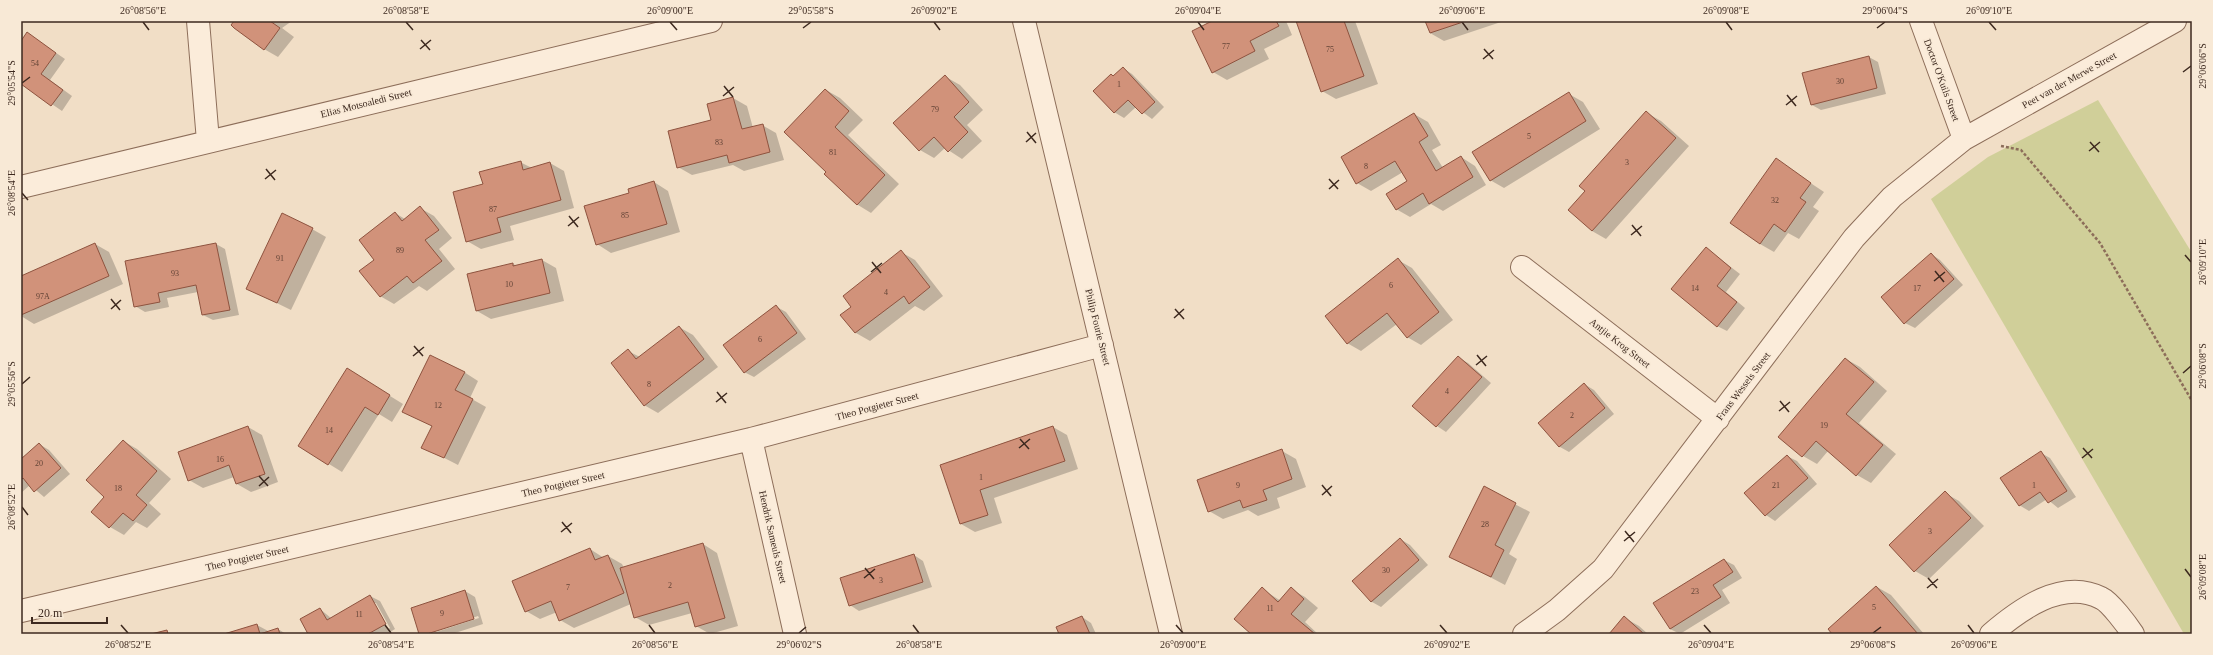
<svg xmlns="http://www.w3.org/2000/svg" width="2213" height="655" font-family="'Times New Roman',serif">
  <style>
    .green { fill: #d0cf99 }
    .shadow { fill: #0003; fill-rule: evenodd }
    .building { fill: #d1927a; stroke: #8e533f }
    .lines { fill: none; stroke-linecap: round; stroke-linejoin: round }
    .minor-casing { stroke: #8d6e5a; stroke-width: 24 }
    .path { stroke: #8d6e5a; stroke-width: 2.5; stroke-dasharray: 3 2; stroke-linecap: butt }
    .minor { stroke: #fbecda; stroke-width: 22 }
    .ticks { fill: none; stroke: #3d291f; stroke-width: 1.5 }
    .labels { text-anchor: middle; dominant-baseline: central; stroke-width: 3; stroke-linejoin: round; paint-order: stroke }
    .number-label { font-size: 8px; fill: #624336 }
    .street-label { font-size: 10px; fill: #3d291f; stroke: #f8e9d6 }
    .neatline { fill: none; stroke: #3d291f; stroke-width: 1.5 }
    .ticks-label { font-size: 10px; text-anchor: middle; fill: #3d291f }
  </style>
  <rect width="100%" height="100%" fill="#f1dec6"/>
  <path class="green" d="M2098,100l94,153v381h-8l-253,-435 57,-42z"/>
  <path class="shadow" d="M235,21h57l-10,7 12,9 -16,20 -14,-8z
    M1214,21h72l6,14 -28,14 5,10 -42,21 -14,-8z
    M1297,21h58l23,63 -42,15 -14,-8z
    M1427,21h77l-60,20 -14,-8z
    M27,33l38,26 -15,21 22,16 -10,15 -41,-28v-41z
    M1869,57l9,5 8,32 -65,16 -9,-5z
    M1123,68l9,6 32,33 -12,12 -16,-12 -12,11 -10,-6 -1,-35z
    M946,77l14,8 23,25 -16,15 15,16 -20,18 -17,-11 -11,10 -14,-8 -25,-27z
    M826,90l14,8 23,22 -15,15 51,49 -28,29 -13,-8 -33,-31 2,-2z
    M1569,94l14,8 17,27 -96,59 -14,-8z
    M733,98l14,8 6,22 9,-3 14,8 8,27 -40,11 -11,-6 -41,10 -14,-8z
    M1647,113l14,8 28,25 -83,93 -14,-8 -6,-40z
    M1414,114l14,8 13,23 -9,5 11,18 18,-11 14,9 11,19 -43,26 -12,-7 -21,13 -14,-8 12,-28 -5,-9 -32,19 -14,-8z
    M1776,160l48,32 -11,15 6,4 -20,28 -11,-6 -14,19 -14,-8z
    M520,162l12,6 18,-5 14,8 10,37 -64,18 4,14 -33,9 -14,-8 17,-56z
    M654,182l14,9 12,41 -69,21 -14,-9 33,-51z
    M420,208l14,8 18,22 -13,11 16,20 -28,22 -8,-5 -25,18 -14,-8 -5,-36 20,-47 10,6z
    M312,229l14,8 -35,73 -43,-21z
    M95,244l14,8 14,32 -89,40 -13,-8v-39z
    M216,244l9,5 14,66 -26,5 -10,-5 -5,-23 -31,6 2,9 -24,5 -10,-6z
    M1706,248l34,26 -14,18 19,16 -18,23 -10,-5z
    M901,252l14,8 28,36 -19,15 -9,-5 -45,35 -14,-8 -14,-18 10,-8z
    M1931,254l9,6 23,25 -48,43 -10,-5z
    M542,260l14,8 8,33 -73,18 -14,-8 36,-47 4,2z
    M1398,260l14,8 41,52 -32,25 -14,-8 -10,-13 -36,27 -14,-8z
    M777,307l9,5 20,27 -52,38 -10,-5z
    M679,327l14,8 25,32 -60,46 -14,-8 -16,-54 12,6z
    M1458,357l10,6 23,20 -45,49 -9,-6z
    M1846,359l14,8 27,24 -28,32 37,31 -25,29 -14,-8 -29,-24 -11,13 -14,-8 -24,-19z
    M464,372l14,9 -8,17 16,9 -28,58 -35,-18 10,-21 -15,-7z
    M361,378l42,26 -11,18 -13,-8 -37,58 -13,-8z
    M1584,384l10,6 20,24 -45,38 -9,-5 -21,-24z
    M248,427l14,8 16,47 -27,10 -14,-8 -3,-7 -31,11 -14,-8z
    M1053,427l14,8 11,34 -84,29 8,25 -27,9 -14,-8 -20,-59z
    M123,441l14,8 34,30 -22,24 12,11 -14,14 -11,-6 -12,13 -14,-8 -18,-15 14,-15z
    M39,444l10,6 21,24 -26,23 -14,-12 -9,8v-32z
    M1282,451l14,8 10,28 -29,11 3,10 -22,8 -10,-6 -25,9 -14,-8z
    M2041,453l9,5 26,39 -18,11 -11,-9 -18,12 -10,-6z
    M1787,456l10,5 20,23 -42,37 -9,-6 -20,-22z
    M1484,488l46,24 -21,42 8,5 -12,26 -55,-29z
    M1945,493l14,8 25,25 -55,53 -14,-8z
    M1400,539l10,6 18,20 -47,42 -9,-5 -18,-21z
    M703,544l14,9 21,73 -28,8 -14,-8 -4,-13 -43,12 -14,-8 -4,-13 -57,24 -14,-8 -3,-8 -17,7 -14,-8 64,-62 14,9 4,-2 14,8 2,4z
    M914,555l9,6 9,26 -73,24 -9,-6z
    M1724,560l10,5 8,13 -20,12 8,13 -50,31 -10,-5z
    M1877,587l14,8 33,39h-90z
    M1262,589l19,12 10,-12 14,8 13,11 -13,14 13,12h-66z
    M465,591l10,6 8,27 -31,10h-22l49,-16 -1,-2 -52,18h-6z
    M370,596l10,5 15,28 -8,5h-78l11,-25 11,9zM373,603h3l14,25 -2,1z
    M1082,617l9,6 5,11h-36z
    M1625,618l14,8 9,8h-38z
    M257,625l13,7 8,-3 8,5h-58z"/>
  <path class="building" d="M234,21h36l10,7 -16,22 -30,-22 -3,-3z
    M1212,21h64l3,5 -29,15 5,10 -43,22 -20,-42z
    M1296,21h48l20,55 -43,16z
    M1425,21h41l-36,12z
    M27,32l29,21 -15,21 22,16 -12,16 -30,-22v-43z
    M1869,56l8,32 -66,17 -9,-32z
    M1123,67l32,35 -13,12 -14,-14 -14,13 -21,-22 18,-17 2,2z
    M945,75l24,27 -15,15 14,15 -20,20 -14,-15 -15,14 -26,-28z
    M825,89l24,22 -14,16 50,48 -28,30 -33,-31 2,-2 -42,-40z
    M1569,92l17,29 -96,60 -18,-29z
    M733,97l9,32 21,-5 7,28 -41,11 -2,-8 -50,13 -9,-37 43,-11 -4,-16z
    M1646,111l30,27 -84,93 -24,-21 17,-19 -6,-5z
    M1414,113l14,23 -9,6 17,29 25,-15 12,21 -44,27 -6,-11 -27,17 -10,-16 21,-13 -12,-20 -39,23 -15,-27z
    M1776,158l35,25 -11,15 6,4 -21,30 -11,-8 -14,20 -30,-21z
    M521,161l2,9 27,-8 11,38 -64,18 4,14 -35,10 -13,-50 30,-8 -4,-12z
    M654,181l13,43 -71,21 -12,-39 45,-13 -1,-4z
    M420,206l19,24 -14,10 17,21 -29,22 -6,-7 -27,21 -21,-26 15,-11 -15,-20 36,-28 7,9z
    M282,213l31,15 -36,75 -31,-14z
    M95,243l14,33 -88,39v-39z
    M216,243l14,67 -28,5 -6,-30 -38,8 2,9 -26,5 -9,-46z
    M1706,247l25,21 -14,18 20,16 -20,25 -46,-38z
    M901,250l29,37 -21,17 -5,-8 -49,37 -15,-18 11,-8 -8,-11z
    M1931,253l23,26 -50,45 -23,-27z
    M1398,258l41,54 -32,26 -20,-25 -40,31 -22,-28z
    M542,259l8,34 -74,18 -9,-37 46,-11v3z
    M776,305l21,28 -53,40 -21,-28z
    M679,326l25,33 -60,47 -33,-43 17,-14 8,10z
    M430,355l35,17 -10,18 18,9 -29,59 -23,-10 11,-22 -30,-14z
    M1458,356l24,21 -46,50 -24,-21z
    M1845,358l29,24 -28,32 37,31 -27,31 -40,-35 -14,16 -24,-20z
    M347,368l43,27 -12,20 -13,-8 -37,58 -30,-19z
    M1584,383l21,25 -46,39 -21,-24z
    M248,426l17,48 -29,10 -7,-19 -41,16 -10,-29z
    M1053,426l12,35 -85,29 8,25 -28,9 -20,-59z
    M123,440l34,31 -21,24 11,10 -14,16 -10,-8 -14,15 -18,-16 13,-15 -18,-17z
    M39,443l22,25 -27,24 -11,-14 -2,2v-21z
    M1282,449l10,30 -29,11 4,10 -24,8 -3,-8 -32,12 -11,-32z
    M2041,451l26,40 -19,12 -8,-11 -21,14 -19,-28z
    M1787,455l21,23 -43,38 -21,-23z
    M1484,486l32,17 -21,42 9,5 -13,27 -42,-20z
    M1945,491l26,27 -57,54 -25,-27z
    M1400,538l19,22 -48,42 -19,-21z
    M703,543l22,75 -30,9 -7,-25 -54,16 -14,-50z
    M590,548l5,12 13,-5 16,38 -65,28 -8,-20 -26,11 -13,-31z
    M914,554l9,28 -74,24 -9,-28z
    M1724,559l9,13 -20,13 8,12 -51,32 -17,-26z
    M1876,586l42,48h-86l-4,-5z
    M1262,587l16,15 13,-15 13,12 -13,15 24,20h-64l-17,-15z
    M465,590l9,29 -47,15h-8l-8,-26z
    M370,595l16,29 -18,10h-60l-8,-15 20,-11 7,12z
    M1082,616l8,18h-31l-3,-7z
    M1624,616l20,18h-35z
    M257,624l3,10 18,-6 2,6h-56z
    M167,630l1,4h-17z"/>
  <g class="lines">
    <defs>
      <path id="minor" d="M198,21l10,120
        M1024,21l147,613
        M1921,21l43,118
        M21,187l690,-166
        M1522,267l196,152
        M751,439l44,195
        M21,611l730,-172 351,-94
        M1524,634l33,-24 46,-41 251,-331 38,-41 72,-58 211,-118
        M1991,634c28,-24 71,-56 110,-36 9,4 26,27 32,36"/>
    </defs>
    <use href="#minor" class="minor-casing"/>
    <path class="path" d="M2001,146l20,4 79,93 92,158"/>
    <use href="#minor" class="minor"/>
  </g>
  <path class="ticks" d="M143,22l6,8M406,22l7,8M670,22l7,8M934,22l6,8M1198,22l6,8M1462,22l6,8M1726,22l6,8M1989,22l7,8M803,28l8,-6M1877,28l8,-6M421,40l9,10M420,49l11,-9M1484,49l9,10M1483,59l11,-9M2183,72l8,-6M22,83l8,-6M724,86l9,11M1787,95l9,11M723,96l11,-9M1786,105l11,-9M1027,132l9,11M1026,142l10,-9M2090,142l9,10M2089,151l11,-9M266,169l9,11M265,179l11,-9M1329,179l9,10M1329,189l10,-9M22,193l6,7M569,216l9,11M1632,225l9,11M568,226l11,-9M1631,235l11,-9M2185,255l6,7M872,262l9,11M1935,271l9,11M871,272l11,-9M1934,281l11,-9M111,299l9,11M111,309l10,-9M1175,309l9,10M1174,318l10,-9M414,346l9,10M1477,355l9,11M413,356l11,-9M1476,365l11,-9M2183,373l8,-7M22,384l8,-7M717,392l9,11M1780,401l9,11M716,402l11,-9M1779,411l11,-9M1020,439l9,10M1019,448l11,-9M2083,448l9,10M2082,458l11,-9M259,476l9,10M1322,485l9,11M259,486l10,-9M1322,495l10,-9M22,507l6,8M562,522l9,11M1625,531l9,11M561,532l11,-9M1624,541l11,-9M865,568l9,11M2185,569l6,8M864,578l11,-9M1928,578l9,10M1927,588l11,-9M121,625l7,8M385,625l6,8M649,625l6,8M913,625l6,8M1176,625l7,8M1440,625l7,8M1704,625l7,8M1968,625l6,8M799,633l7,-6M1873,633l8,-6"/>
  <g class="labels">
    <g class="number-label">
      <text x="1226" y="46">77</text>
      <text x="1330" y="49">75</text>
      <text x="35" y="63">54</text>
      <text x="1840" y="81">30</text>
      <text x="1119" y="84">1</text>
      <text x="935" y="109">79</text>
      <text x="1529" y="136">5</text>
      <text x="719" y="142">83</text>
      <text x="833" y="152">81</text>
      <text x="1627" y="162">3</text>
      <text x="1366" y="166">8</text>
      <text x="1775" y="200">32</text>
      <text x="493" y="209">87</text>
      <text x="625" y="215">85</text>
      <text x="400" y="250">89</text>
      <text x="280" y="258">91</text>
      <text x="175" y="273">93</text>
      <text x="509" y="284">10</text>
      <text x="1391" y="285">6</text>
      <text x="1695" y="288">14</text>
      <text x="1917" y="288">17</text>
      <text x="886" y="292">4</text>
      <text x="43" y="296">97A</text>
      <text x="760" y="339">6</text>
      <text x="649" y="384">8</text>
      <text x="1447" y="391">4</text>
      <text x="438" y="405">12</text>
      <text x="1572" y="415">2</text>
      <text x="1824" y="425">19</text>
      <text x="329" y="430">14</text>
      <text x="220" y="459">16</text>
      <text x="39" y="463">20</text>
      <text x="981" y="477">1</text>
      <text x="1238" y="485">9</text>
      <text x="1776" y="485">21</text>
      <text x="2034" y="485">1</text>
      <text x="118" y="488">18</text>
      <text x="1485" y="524">28</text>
      <text x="1930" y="531">3</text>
      <text x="1386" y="570">30</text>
      <text x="881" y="580">3</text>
      <text x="670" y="585">2</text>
      <text x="568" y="587">7</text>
      <text x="1695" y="591">23</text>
      <text x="1874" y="607">5</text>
      <text x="1270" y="608">11</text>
      <text x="442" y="613">9</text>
      <text x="359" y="614">11</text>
    </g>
    <g class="street-label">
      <text transform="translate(1942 80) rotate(70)">Doctor O'Kuils Street</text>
      <text transform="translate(2069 80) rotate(-29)">Peet van der Merwe Street</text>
      <text transform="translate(366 103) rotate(-14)">Elias Motsoaledi Street</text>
      <text transform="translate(1098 327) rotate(76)">Philip Fourie Street</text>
      <text transform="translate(1620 343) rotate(38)">Antjie Krog Street</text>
      <text transform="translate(1743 386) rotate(-53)">Frans Wessels Street</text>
      <text transform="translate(877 406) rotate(-15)">Theo Potgieter Street</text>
      <text transform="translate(563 484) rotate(-13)">Theo Potgieter Street</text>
      <text transform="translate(773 537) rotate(77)">Hendrik Sameuls Street</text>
      <text transform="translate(247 558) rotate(-13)">Theo Potgieter Street</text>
    </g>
  </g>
  <rect width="2213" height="655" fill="none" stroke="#f8e9d6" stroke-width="44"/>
  <path d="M32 617v6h75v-6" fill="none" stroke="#3d291f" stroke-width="2"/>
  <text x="38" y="617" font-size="12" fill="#3d291f" stroke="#f8e9d6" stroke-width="3" paint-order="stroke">20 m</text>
  <rect x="22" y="22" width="2169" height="611" class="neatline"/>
  <g class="ticks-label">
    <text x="143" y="14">26°08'56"E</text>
    <text x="406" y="14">26°08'58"E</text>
    <text x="670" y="14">26°09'00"E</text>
    <text x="811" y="14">29°05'58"S</text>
    <text x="934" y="14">26°09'02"E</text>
    <text x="1198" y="14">26°09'04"E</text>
    <text x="1462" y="14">26°09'06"E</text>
    <text x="1726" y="14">26°09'08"E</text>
    <text x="1885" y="14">29°06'04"S</text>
    <text x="1989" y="14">26°09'10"E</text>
    <text transform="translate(2202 66) rotate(-90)" y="4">29°06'06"S</text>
    <text transform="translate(11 83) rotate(-90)" y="4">29°05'54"S</text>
    <text transform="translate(11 193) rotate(-90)" y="4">26°08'54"E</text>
    <text transform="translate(2202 262) rotate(-90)" y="4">26°09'10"E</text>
    <text transform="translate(2202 366) rotate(-90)" y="4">29°06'08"S</text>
    <text transform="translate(11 384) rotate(-90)" y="4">29°05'56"S</text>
    <text transform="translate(11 507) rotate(-90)" y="4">26°08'52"E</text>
    <text transform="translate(2202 577) rotate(-90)" y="4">26°09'08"E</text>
    <text x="128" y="648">26°08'52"E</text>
    <text x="391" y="648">26°08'54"E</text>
    <text x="655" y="648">26°08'56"E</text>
    <text x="799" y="648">29°06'02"S</text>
    <text x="919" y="648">26°08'58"E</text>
    <text x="1183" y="648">26°09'00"E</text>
    <text x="1447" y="648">26°09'02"E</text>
    <text x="1711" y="648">26°09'04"E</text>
    <text x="1873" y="648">29°06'08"S</text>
    <text x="1974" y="648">26°09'06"E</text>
  </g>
</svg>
